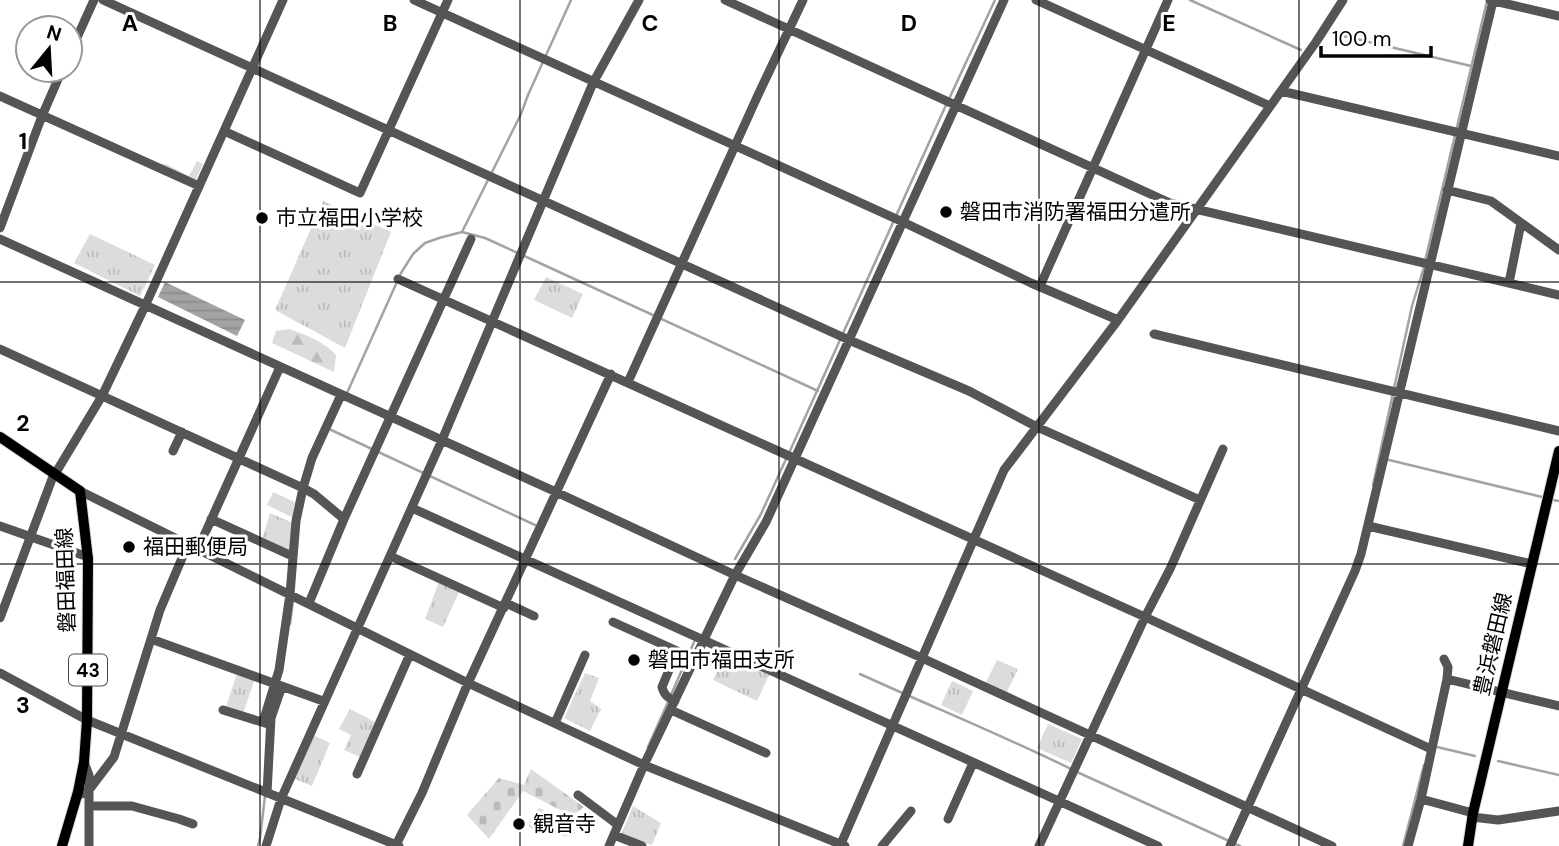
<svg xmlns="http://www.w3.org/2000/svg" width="1559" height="846" font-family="'DM Sans','Noto Sans JP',sans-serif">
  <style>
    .grass { fill: url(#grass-tufts) }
    .forest { fill: url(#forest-firs) }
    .cemetery { fill: url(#cemetery-stones) }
    .water { fill: url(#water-rules) }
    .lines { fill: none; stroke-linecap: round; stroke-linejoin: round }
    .stream { stroke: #a3a3a3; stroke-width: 2.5 }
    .major-casing { stroke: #dbdbdb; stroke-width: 12 }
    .minor { stroke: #555; stroke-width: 9 }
    .major { stroke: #000; stroke-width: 10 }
    .grid { fill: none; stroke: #000; stroke-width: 2; stroke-opacity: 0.55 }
    .poi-dot { fill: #000; stroke: #fff; stroke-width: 2.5 }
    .labels { text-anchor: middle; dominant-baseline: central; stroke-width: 6; stroke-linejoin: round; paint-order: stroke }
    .shield { fill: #fff; stroke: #4c4c4c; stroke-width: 2 }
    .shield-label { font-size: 19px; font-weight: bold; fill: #000 }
    .poi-label { font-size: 21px; fill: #000; stroke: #fff; text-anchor: start }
    .street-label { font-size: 21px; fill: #000; stroke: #fff }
    .grid-label { font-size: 23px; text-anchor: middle; font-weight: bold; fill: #000; stroke: #fff; stroke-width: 6; stroke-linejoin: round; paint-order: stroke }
  </style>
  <defs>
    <pattern id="grass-tufts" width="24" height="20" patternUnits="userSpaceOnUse" patternTransform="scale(1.75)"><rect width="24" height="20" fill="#dcdcdc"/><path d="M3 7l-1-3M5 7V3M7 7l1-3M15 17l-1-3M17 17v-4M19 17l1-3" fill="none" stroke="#bbb"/></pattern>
    <pattern id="forest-firs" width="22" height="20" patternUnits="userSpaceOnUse" patternTransform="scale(1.75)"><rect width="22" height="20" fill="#dcdcdc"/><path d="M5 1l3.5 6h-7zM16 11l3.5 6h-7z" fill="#bbb"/></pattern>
    <pattern id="cemetery-stones" width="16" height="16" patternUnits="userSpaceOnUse" patternTransform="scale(1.75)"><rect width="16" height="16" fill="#dcdcdc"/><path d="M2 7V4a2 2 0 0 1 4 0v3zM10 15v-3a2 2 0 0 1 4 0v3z" fill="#bbb"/></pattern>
    <pattern id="water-rules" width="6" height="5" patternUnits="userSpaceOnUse" patternTransform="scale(1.75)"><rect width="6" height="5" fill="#a3a3a3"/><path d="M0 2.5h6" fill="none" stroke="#8b8b8b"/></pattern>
  </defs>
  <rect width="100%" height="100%" fill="#fff"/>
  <path class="grass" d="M323,201l68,31 -46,116 -70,-38z
    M90,234l65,31 -15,31 -66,-33z
    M546,277l37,17 -11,24 -38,-18z
    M273,492l22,10 -3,15 -25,-12z
    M270,513l23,10 -1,33 -31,-14z
    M440,579l21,9 -18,39 -18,-8z
    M727,650l44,21 -14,30 -44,-21z
    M997,660l21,9 -12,25 -21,-10z
    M238,670l18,6 -13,37 -17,-6z
    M585,673l14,5 -9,23 11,8 -11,22 -26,-13z
    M952,681l21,10 -11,24 -21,-10z
    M350,709l29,15 -15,35 -20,-9 7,-15 -12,-6z
    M1048,724l34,15 -11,24 -34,-15z
    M309,733l21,10 -18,43 -22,-9z
    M633,806l28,17 -9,22 -31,-10z"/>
  <path class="forest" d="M197,161l6,3 -8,18 -35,-18h6l23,12z
    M289,329c18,6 34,12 47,26l-2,17 -62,-29 4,-12z
    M540,808l13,9 10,-1 11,12 1,6c-9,5 -19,1 -27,-5l-14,2 -5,-5c2,-8 2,-14 11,-18z"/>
  <path class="cemetery" d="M531,769l53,38 -12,9 -49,-25 -34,48 -22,-24 32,-37 25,7z"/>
  <path class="water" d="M165,282l80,38 -8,16 -79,-39z"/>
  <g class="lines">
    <path class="stream" d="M1190,0l111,50
      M1331,33l140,33
      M949,99l46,-99
      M462,232l59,-118 7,-19 43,-95
      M1425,261l62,-260
      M347,393l54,-120 12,-19 12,-11 14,-5 23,-6 23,6 59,27 274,126
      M329,429l206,96
      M789,453l157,-348
      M1385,459l157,38
      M1373,485l39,-179 12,-39
      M1553,500l6,1
      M735,559l26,-45 25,-55
      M290,624l3,-24
      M860,674c70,32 142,61 211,95
      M671,695l23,-53
      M648,747l20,-45
      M1437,747l38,9
      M1498,761l61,14
      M1077,772l163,74
      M258,846l2,-8 5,-42
      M1403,846l21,-81"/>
    <defs>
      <path id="major" d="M0,437l80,54 8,68 -1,161 -3,42 -6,30 -16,54
        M1468,846l5,-33 86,-362"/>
    </defs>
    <use href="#major" class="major-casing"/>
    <path class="minor" d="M103,0l746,340 120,51 68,36 163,73
      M414,0l489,222 128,61 87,37
      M725,0l445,203 389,92
      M1036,0l234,106
      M1490,0l69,16
      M70,53l24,-53
      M1281,91l278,65
      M0,96l199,90
      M224,131l136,62 88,-193
      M1447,190l44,11 68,49
      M0,228l42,-112 20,-46
      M0,239l556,253 179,83 187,83 410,188
      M398,279l747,338 286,132
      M1509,283l12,-60
      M1040,286l128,-286
      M1154,334l405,97
      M0,349l303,139 11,6 30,25
      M628,382l130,-287 45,-95
      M173,451l9,-19
      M80,491l388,192 176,82 201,81
      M412,508l746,338
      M211,519l81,37
      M0,526l88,31
      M1368,526l164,38
      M198,549l82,-182
      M390,556l114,52
      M309,603l35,-84 127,-280
      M506,603l28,13
      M0,618l52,-139 50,-83 44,-92 137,-304
      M613,622l82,37
      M151,639l172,62
      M0,673l87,47 312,126
      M1447,679l112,27
      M675,701c-7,-3 -11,-6 -13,-14l15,-36
      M223,710l45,14
      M671,710l95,43
      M263,722l16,-52 11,-76 6,-73 7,-33 9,-30 29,-63
      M555,723l30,-68
      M84,762l5,13v71
      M357,774l53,-120
      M267,793l4,-75 11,-32
      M578,795l40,30
      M77,796l12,-6 25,-33 46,-147 28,-66
      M1421,799l52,14
      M89,806h43l47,13 14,5
      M1472,817l26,3 61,-9
      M948,819l25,-56
      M614,835l28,11
      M396,845l26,-52 46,-110 143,-309
      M266,846l15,-47 161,-359 151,-357 46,-83
      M609,846l35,-81 76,-159 15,-31 31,-53 238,-522
      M840,846l164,-376 114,-150 198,-278 27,-42
      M882,846l29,-35
      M1039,846l106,-229 25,-48 53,-120
      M1230,846l125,-275 6,-17 132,-553
      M1408,846l13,-47 26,-120 1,-12 -4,-8"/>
    <use href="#major" class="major"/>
  </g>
  <path class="grid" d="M260,0v846M520,0v846M779,0v846M1039,0v846M1299,0v846M0,282h1559M0,564h1559"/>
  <g class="poi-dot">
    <circle cx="946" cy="212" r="7"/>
    <circle cx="262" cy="218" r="7"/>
    <circle cx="129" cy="547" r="7"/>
    <circle cx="634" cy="660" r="7"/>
    <circle cx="519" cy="824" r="7"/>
  </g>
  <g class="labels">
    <rect class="shield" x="69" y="654.5" width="38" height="31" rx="5"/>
    <g class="shield-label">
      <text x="88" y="670">43</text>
    </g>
    <g class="poi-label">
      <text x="960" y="212">磐田市消防署福田分遣所</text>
      <text x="276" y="218">市立福田小学校</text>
      <text x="143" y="547">福田郵便局</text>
      <text x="648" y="660">磐田市福田支所</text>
      <text x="533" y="824">観音寺</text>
    </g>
    <g class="street-label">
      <text transform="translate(66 580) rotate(-92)">磐田福田線</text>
      <text transform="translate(1493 644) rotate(-77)">豊浜磐田線</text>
    </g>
  </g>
  <g class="grid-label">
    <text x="130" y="31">A</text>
    <text x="390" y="31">B</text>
    <text x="650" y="31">C</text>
    <text x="909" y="31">D</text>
    <text x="1169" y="31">E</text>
    <text x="23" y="149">1</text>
    <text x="23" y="431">2</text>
    <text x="23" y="713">3</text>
  </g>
  <g transform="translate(49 49) rotate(18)"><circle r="33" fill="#ffffff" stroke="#999999" stroke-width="2"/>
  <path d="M0-5L12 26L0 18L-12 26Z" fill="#000000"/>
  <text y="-10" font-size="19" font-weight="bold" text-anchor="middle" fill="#000000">N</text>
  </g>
  <path d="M1321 46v10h110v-10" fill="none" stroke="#000000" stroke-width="3.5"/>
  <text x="1332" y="46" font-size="21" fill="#000000" stroke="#ffffff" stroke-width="5" paint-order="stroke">100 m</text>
</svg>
